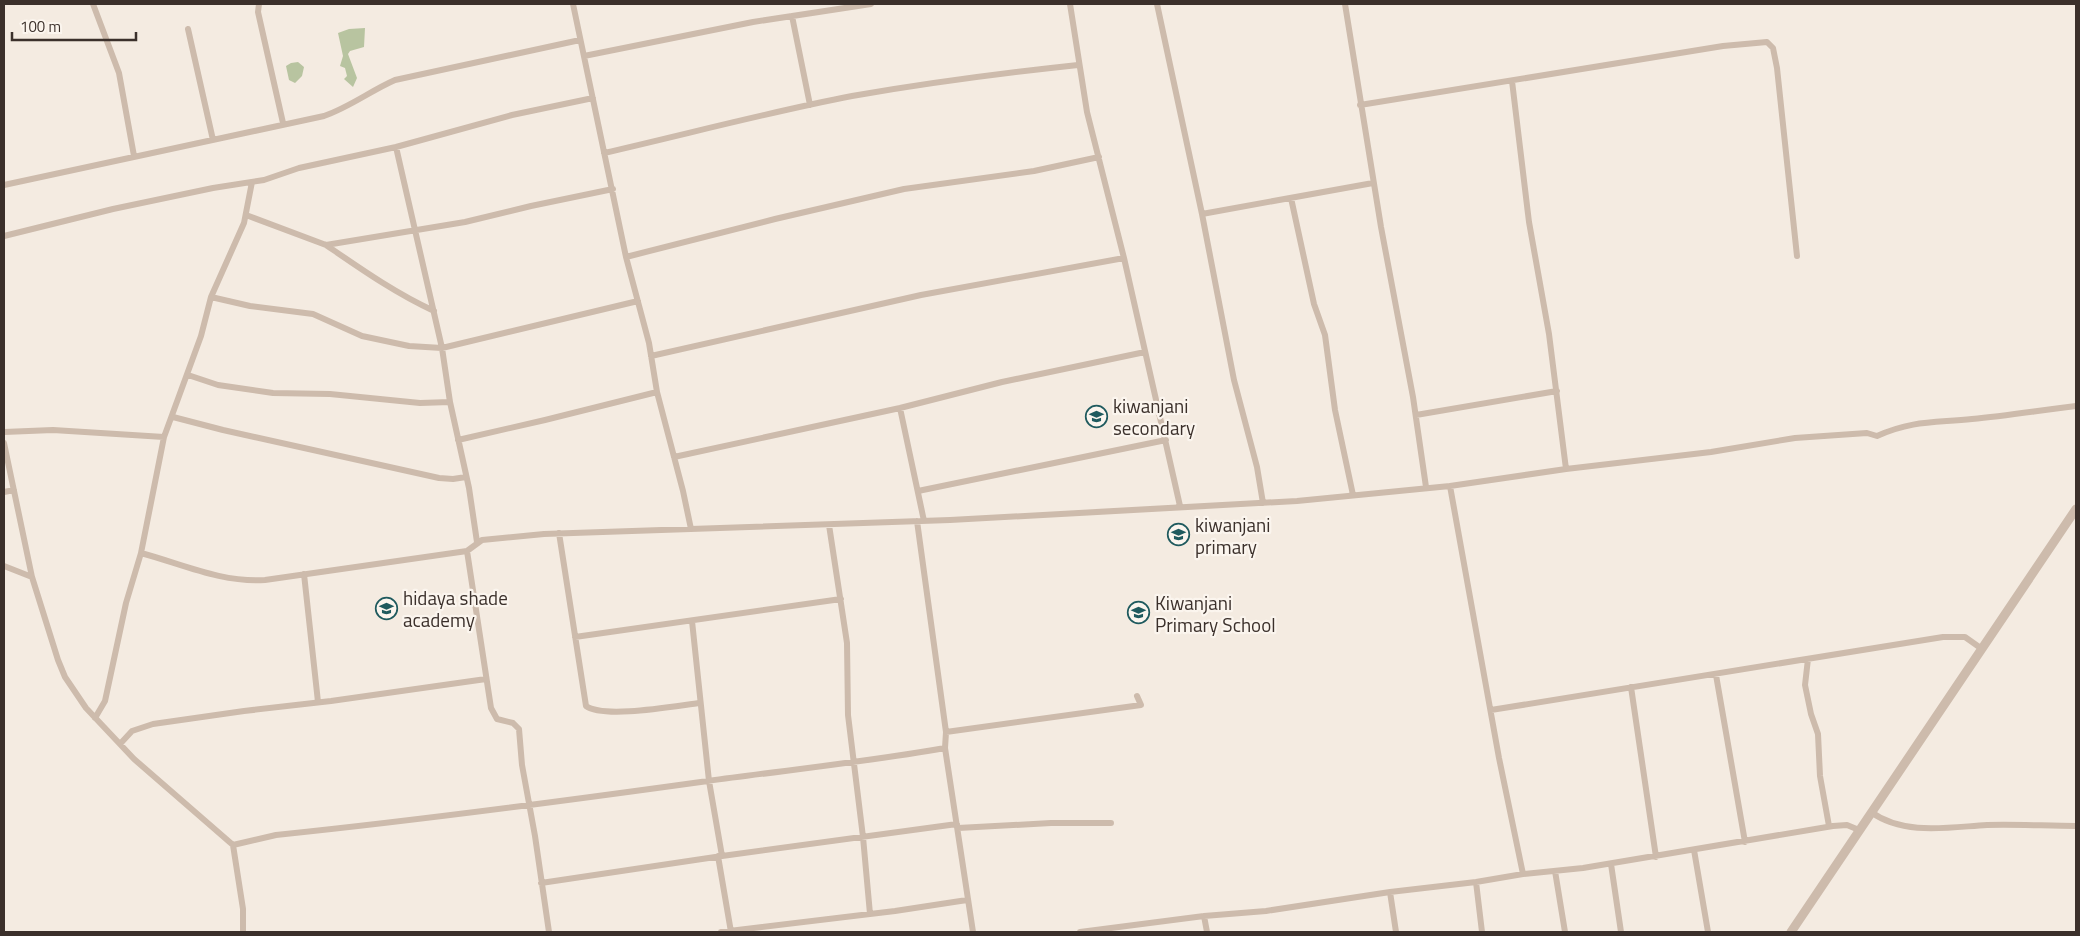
<svg xmlns="http://www.w3.org/2000/svg" width="2080" height="936" font-family="'Titillium Web',sans-serif">
  <style>
    .green { fill: #b8c4a0 }
    .lines { fill: none; stroke-linecap: round; stroke-linejoin: round }
    .minor { stroke: #cdbbac; stroke-width: 6 }
    .tertiary { stroke: #cdbbac; stroke-width: 9 }
    .labels { text-anchor: middle; dominant-baseline: central; stroke-width: 4.5; stroke-linejoin: round; paint-order: stroke }
    .poi-label { font-size: 19px; fill: #3b302b; stroke: #fbf5ee; text-anchor: start }
  </style>
  <rect width="100%" height="100%" fill="#f4ebe1"/>
  <path class="green" d="M365,28l-1,19 -14,4 -2,3 9,24 -4,9 -9,-8 3,-3 -2,-8 -5,-2 3,-10 -5,-23 11,-4z
    M298,62l6,5 -2,9 -7,7 -6,-3 -3,-14 5,-3z"/>
  <g class="lines">
    <path class="minor" d="M93,4l26,69 15,83
      M259,4l-1,8 25,111
      M573,4l53,253 23,86 8,49 26,99 8,38
      M1070,4l17,108 37,146 56,248
      M1157,4l45,210 32,166 23,87 6,36
      M1345,4l36,223 32,170 13,90
      M792,16l18,89
      M188,29l25,111
      M584,56l169,-34 118,-18
      M1512,81l17,141 20,112 17,135
      M1360,105l363,-59 44,-4 6,6 4,20 20,188
      M396,147l46,201 8,54 19,86 8,54
      M604,153c83,-19 165,-41 248,-57 75,-13 151,-23 226,-31
      M4,185l320,-69c26,-9 46,-25 71,-36l185,-40
      M1291,198l23,106 11,31 10,75 18,85
      M1202,214l171,-31
      M246,215l80,30 139,-23 66,-16 82,-17
      M4,236l109,-27 100,-21 51,-8 35,-12 97,-21 116,-32 81,-17
      M326,245c35,24 69,48 108,66
      M626,257l149,-38 129,-30 130,-18 65,-14
      M211,297l39,9 63,8 49,22 47,10 33,2 196,-47
      M651,356l270,-61 203,-37
      M188,375l30,10 55,8 57,1 90,9 30,-1
      M900,408l24,113
      M1416,415l141,-24
      M173,417l50,13 216,48 14,1 13,-2
      M4,432l49,-2 111,7
      M458,440l87,-20 112,-28
      M4,443l28,134 26,83 7,17 21,31 48,51 99,86 10,64v23
      M674,457l226,-49 102,-26 143,-30
      M1450,486l49,272 24,116
      M918,491l248,-51
      M4,492l10,-2
      M917,521l29,211 -1,16 28,184
      M829,525l18,118 1,72 15,122 7,77
      M559,533l27,173c18,13 89,0 114,-3
      M467,551l24,157 6,11 16,4 6,6 3,36 13,71 14,96
      M141,553c41,11 81,30 124,27l202,-29 15,-11 62,-6 406,-14 347,-19 153,-15 116,-17 145,-17 84,-14 72,-5 10,3c36,-16 58,-13 95,-17 35,-3 69,-9 104,-13
      M4,566l28,11
      M304,574l14,128
      M692,621l17,160 13,75
      M575,637l266,-38
      M1808,659l-3,26 6,29 7,20 2,42 9,50
      M1716,675l29,167
      M1631,687l25,170
      M1491,710l452,-73h22l17,12
      M95,718l10,-17 21,-98 15,-50 23,-116 37,-101 10,-39 33,-74 8,-41
      M946,732l195,-27 -4,-9
      M120,744l12,-13 21,-7 91,-13 87,-10 155,-22
      M1871,812c33,24 79,15 116,13 30,-1 60,1 89,1
      M958,828l93,-5h60
      M233,845l43,-10c145,-15 288,-34 432,-54 79,-11 158,-19 237,-33
      M1694,850l14,82
      M718,856l13,76
      M1611,864l10,68
      M1555,871l10,61
      M1476,882l6,50
      M541,883l181,-27 235,-32
      M1390,892l6,40
      M1204,916l3,16
      M721,932l174,-21 72,-11
      M1080,932l124,-16 62,-5 124,-19 86,-10 47,-8 60,-6 250,-42 14,-1 12,5"/>
    <path class="tertiary" d="M1791,932l285,-423"/>
  </g>
  <defs>
    <symbol id="school-ring" viewBox="-11 -11 22 22"><circle r="9.5" fill="#fbf5ee" stroke="#1f5a5e" stroke-width="1.5"/><path d="M0-5L7-2L0 1L-7-2ZM-4 1L0 2.5L4 1V4Q0 6-4 4Z" fill="#1f5a5e"/></symbol>
  </defs>
  <g fill-rule="evenodd">
    <use href="#school-ring" x="1084" y="404" width="25" height="25"/>
    <use href="#school-ring" x="1166" y="522" width="25" height="25"/>
    <use href="#school-ring" x="374" y="596" width="25" height="25"/>
    <use href="#school-ring" x="1126" y="600" width="25" height="25"/>
  </g>
  <g class="labels">
    <g class="poi-label">
      <text x="1113" y="405">kiwanjani<tspan x="1113" dy="22">secondary</tspan></text>
      <text x="1195" y="524">kiwanjani<tspan x="1195" dy="22">primary</tspan></text>
      <text x="403" y="597">hidaya shade<tspan x="403" dy="22">academy</tspan></text>
      <text x="1155" y="602">Kiwanjani<tspan x="1155" dy="22">Primary School</tspan></text>
    </g>
  </g>
  <rect width="2080" height="936" fill="none" stroke="#3b302b" stroke-width="10"/>
  <path d="M12 32v8h124v-8" fill="none" stroke="#3b302b" stroke-width="2.5"/>
  <text x="20" y="32" font-size="15" fill="#3b302b" stroke="#fbf5ee" stroke-width="4" paint-order="stroke">100 m</text>
</svg>
